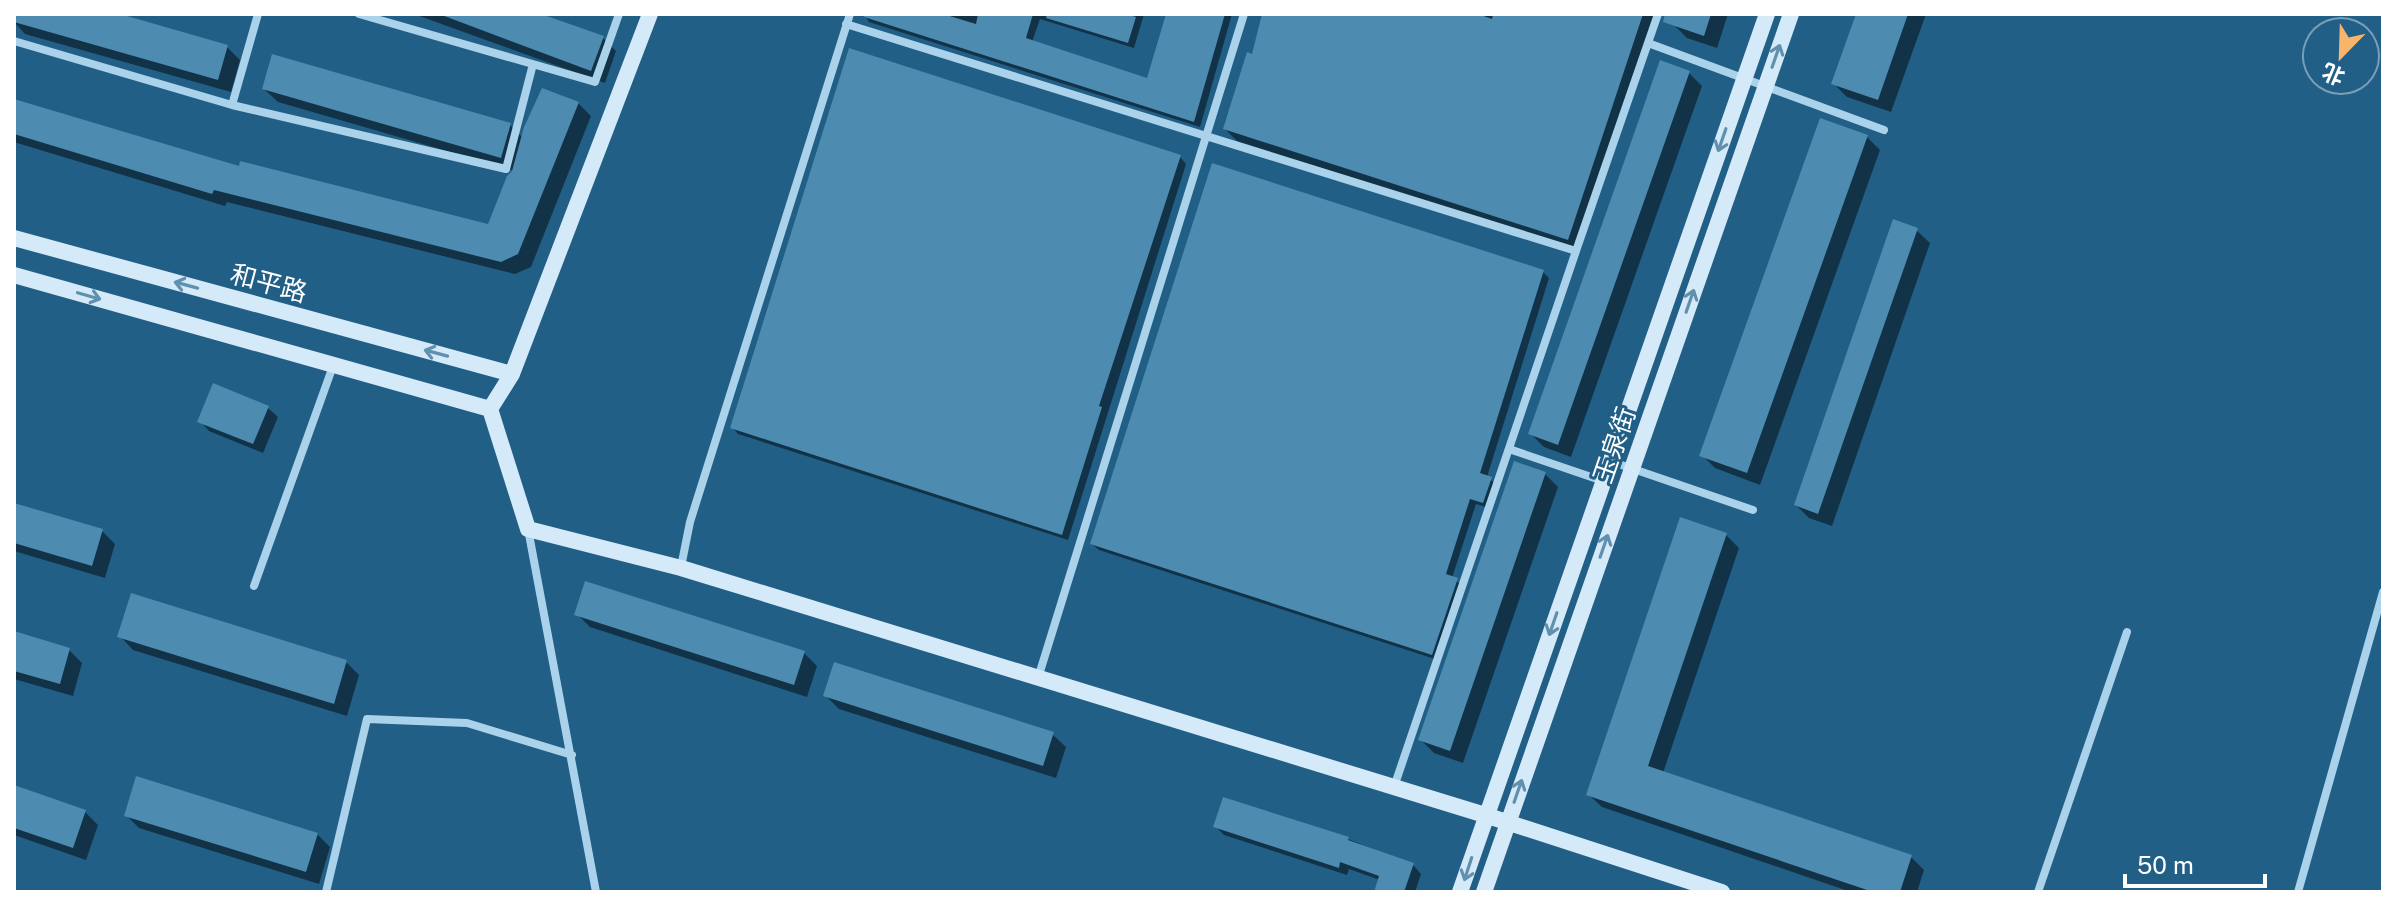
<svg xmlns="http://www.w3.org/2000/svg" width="2397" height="906" font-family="'Public Sans','Noto Sans SC',sans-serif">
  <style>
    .shadow { fill: #0007 }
    .building { fill: #4d8bb0 }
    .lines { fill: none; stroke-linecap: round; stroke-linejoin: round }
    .street { stroke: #aad2ea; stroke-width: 8 }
    .secondary { stroke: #d5eaf8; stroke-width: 16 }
    .oneway { stroke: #6090ae }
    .labels { text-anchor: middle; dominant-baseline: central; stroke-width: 6; stroke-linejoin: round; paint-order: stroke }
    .street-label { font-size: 26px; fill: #fff; stroke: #215f86 }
  </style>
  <rect width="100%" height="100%" fill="#215f86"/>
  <path class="shadow" d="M14,14h98l115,33 13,13 -9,32 -206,-58 -11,-12z
    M414,14h122l67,24 13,13 -11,32z
    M864,14h280l-10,34 -94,-29 -8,23 116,39 21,-67h63l-32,113 -331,-105z
    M1264,14h394l-78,237 -343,-110 -12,-12 29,-73z
    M1677,14h51l-11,34 -30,-10 -13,-13z
    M1858,14h68l-35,98 -44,-15 -13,-13z
    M1689,73l13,13 -131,371 -27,-10 -14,-14z
    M264,89l246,36 13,13 55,-35 13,13 -60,151 -16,7 -288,-72 -2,4 -211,-64v-41l226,68 249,58 27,-56 -238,-69z
    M1867,137l13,13 -120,335 -45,-17 -13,-13z
    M1180,157l6,7 -118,376 -330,-106 -6,-7z
    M1916,230l14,13 -98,283 -23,-8 -13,-13z
    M1543,272l6,6 -62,199 10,8 -8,23 -13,-4 -24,74 11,8 -25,74 -339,-110 -7,-6z
    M268,408l10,9 -15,36 -54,-22 -9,-10z
    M1545,474l13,13 -95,276 -29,-10 -13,-13z
    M14,505l88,26 13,13 -10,34 -91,-27z
    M1726,535l13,13 -76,225 248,84 13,13 -7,22h-66l-249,-85 -14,-13z
    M577,614l227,39 13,13 -10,31 -217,-70z
    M14,634l55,16 13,13 -9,33 -59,-17z
    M120,636l226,26 13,13 -12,41 -214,-66z
    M826,696l226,38 14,13 -10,31 -217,-69z
    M14,787l71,25 13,13 -12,35 -72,-25z
    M126,815l191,19 13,13 -11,37 -180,-56z
    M1216,827l132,12 65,26 8,9 -6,18h-39l4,-12 -31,-11 -2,6 -123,-40z"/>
  <path class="building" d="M14,14h106l108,31 -10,35 -204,-58z
    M439,14h102l63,22 -13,35z
    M865,14h78l33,10 2,-10h55l-7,24 121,40 19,-64h59l-31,108 -330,-105z
    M1047,14h78l11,3 -8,26 -82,-25z
    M1262,14h216l14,5 1,-5h150l-75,226 -345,-111 24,-77 5,2z
    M1665,14h46l-7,22 -41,-14z
    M1856,14h52l-30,86 -47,-16z
    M849,48l332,107 -82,251 3,1 -40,128 -332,-107z
    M272,54l239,69 -10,35 -239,-69z
    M1660,60l30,11 -132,374 -30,-11z
    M542,88l37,14 -61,152 -17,8 -287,-72 -2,4 -198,-60v-35l225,67 1,-5 248,63 19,-48 5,-5 12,-44z
    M1820,118l48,17 -121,338 -48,-17z
    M1212,163l332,107 -64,203 12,4 -9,26 -13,-4 -24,75 12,4 -26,77 -342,-111z
    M1893,219l25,9 -100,286 -24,-9z
    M213,383l56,23 -16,38 -56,-22z
    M1514,461l32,11 -96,279 -32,-11z
    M14,503l89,26 -11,37 -78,-23z
    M1680,517l47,16 -79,233 264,89 -12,37h-27l-287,-97z
    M585,581l220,70 -11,34 -220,-70z
    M131,593l216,67 -13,44 -217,-67z
    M14,631l56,17 -10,36 -46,-13z
    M834,662l220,70 -11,34 -220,-70z
    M136,776l182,57 -12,39 -182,-56z
    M14,785l72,25 -13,38 -59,-20z
    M1223,797l126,40 -1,3 66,23 -10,29h-30l5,-16 -39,-14 -1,6 -126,-41z"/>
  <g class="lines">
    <path class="street" d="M359,14l236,68 24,-68
      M846,24l730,227 -182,536
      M14,41l218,64 274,64 27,-105
      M1648,43l236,87
      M232,105l26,-91
      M1576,251l82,-237
      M1509,449l94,32
      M1610,461l143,49
      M528,529l68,363
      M681,567l9,-45 160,-508
      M254,586l79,-220
      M1038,678l206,-664
      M326,892l41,-173 100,4 105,32
      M2038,892l89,-260
      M2298,892l85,-300"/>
    <path class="secondary" d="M650,14l-138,360 -22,35 38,120 153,39 804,247 237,77
      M14,238l498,136
      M14,275l476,134
      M1460,892l307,-878
      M1484,892l307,-878"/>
  </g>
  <defs><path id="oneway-shaft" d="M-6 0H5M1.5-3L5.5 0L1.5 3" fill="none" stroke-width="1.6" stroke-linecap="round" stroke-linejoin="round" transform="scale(2)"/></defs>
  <g class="oneway">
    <use href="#oneway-shaft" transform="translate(1776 56) rotate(-71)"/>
    <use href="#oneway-shaft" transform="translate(1722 140) rotate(109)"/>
    <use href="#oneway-shaft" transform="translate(186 285) rotate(-165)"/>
    <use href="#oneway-shaft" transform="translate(89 296) rotate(16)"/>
    <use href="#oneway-shaft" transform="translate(1690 301) rotate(-71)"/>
    <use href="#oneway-shaft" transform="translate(436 353) rotate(-165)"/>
    <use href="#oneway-shaft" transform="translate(1604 546) rotate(-71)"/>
    <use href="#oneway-shaft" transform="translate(1553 624) rotate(109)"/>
    <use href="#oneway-shaft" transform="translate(1518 791) rotate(-71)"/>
    <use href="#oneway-shaft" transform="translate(1468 869) rotate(108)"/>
  </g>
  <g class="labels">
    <g class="street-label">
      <text transform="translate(269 283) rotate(15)">和平路</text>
      <text transform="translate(1614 445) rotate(-71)">玉泉街</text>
    </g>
  </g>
  <rect width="2397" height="906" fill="none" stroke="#ffffff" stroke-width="32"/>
  <g transform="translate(2341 56) rotate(203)"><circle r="38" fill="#215f86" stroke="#7a9fb6" stroke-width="2"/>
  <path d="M0-6L14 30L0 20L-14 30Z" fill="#f7b56b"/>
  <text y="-12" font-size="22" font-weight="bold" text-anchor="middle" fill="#ffffff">北</text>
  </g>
  <path d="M2125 874v12h140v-12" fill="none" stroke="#ffffff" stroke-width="4"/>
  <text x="2137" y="874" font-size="24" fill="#ffffff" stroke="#215f86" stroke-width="6" paint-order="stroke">50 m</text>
</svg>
